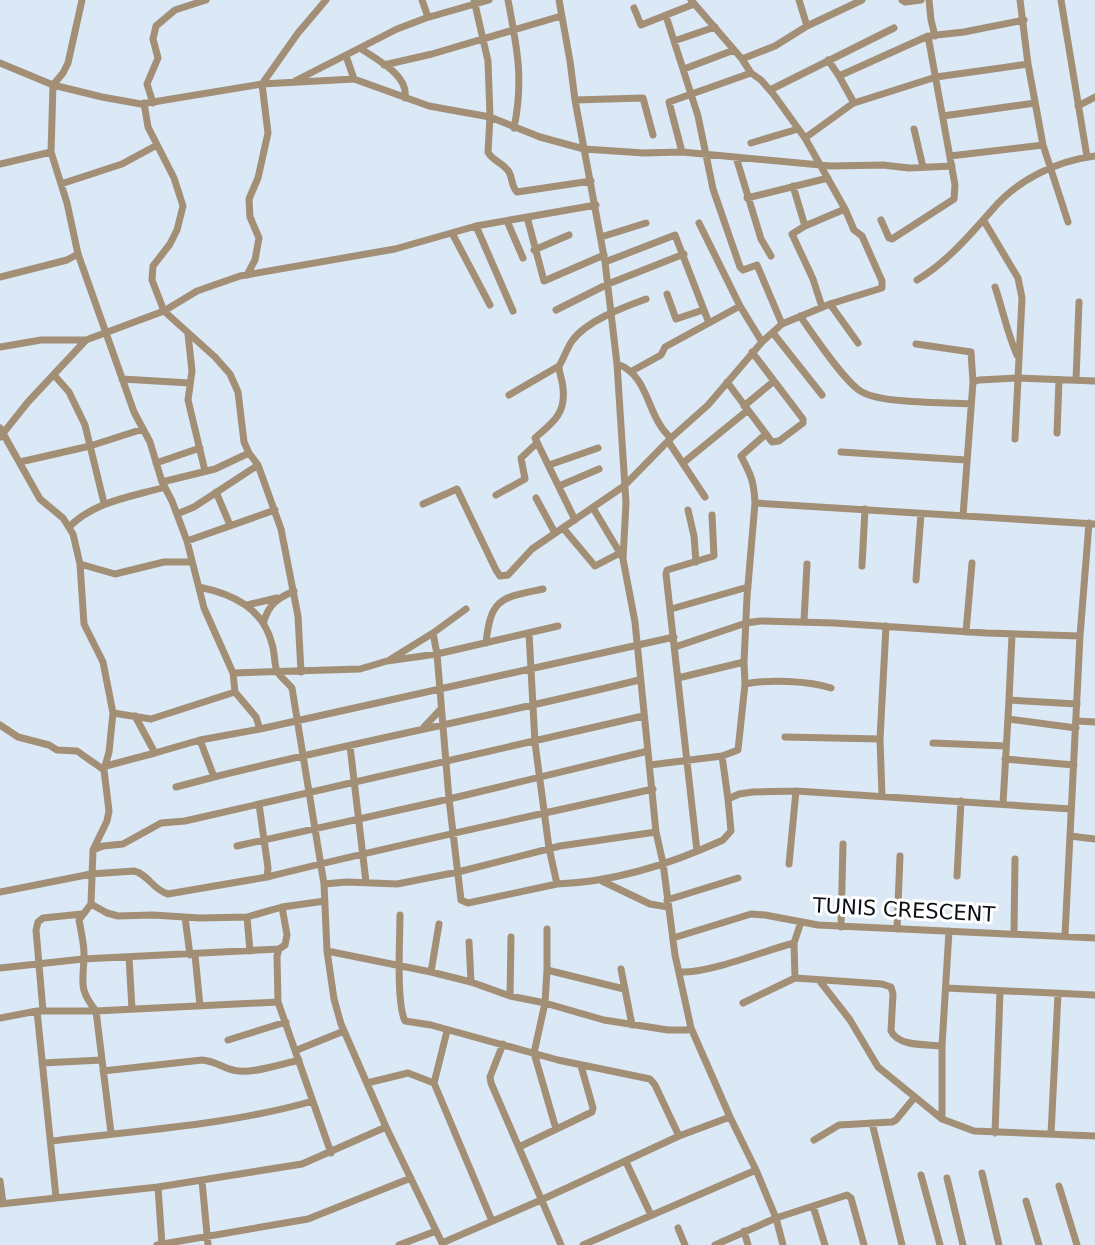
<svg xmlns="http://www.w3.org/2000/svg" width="1095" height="1245" font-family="'DejaVu Sans',sans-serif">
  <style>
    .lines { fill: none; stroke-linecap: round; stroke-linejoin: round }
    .minor { stroke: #a28f76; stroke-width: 7 }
    .labels { text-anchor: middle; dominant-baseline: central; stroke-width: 6; stroke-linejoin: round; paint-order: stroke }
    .street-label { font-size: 21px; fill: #0c1015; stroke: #fff }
  </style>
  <rect width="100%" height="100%" fill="#dbe8f6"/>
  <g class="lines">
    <path class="minor" d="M82,0l-14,63 -5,10 -10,12 -2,67 16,51 11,51 56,158 16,30 12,40 10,19 15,40 17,67 29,65 2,19 21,25 4,12 -60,11 -45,13 -20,-37
      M422,0l6,17
      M474,0l14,61 2,56 -2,35c4,9 16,11 21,20 4,7 2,14 8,20l74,-11
      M508,0c9,48 16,79 6,128
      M559,0l11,61 5,39 30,162 12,102 9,139 -3,56 12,63 21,210 7,31 12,92 16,73 39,89 26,53
      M799,0l8,26
      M902,0l3,2 16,-2
      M929,0l2,20 4,16
      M1020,0l8,64 15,81 25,77
      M1061,0l26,157
      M634,8l7,17 53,-21
      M666,16l32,100 15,73 27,78 3,3 14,-5 25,59
      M674,41l41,-14
      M360,48c17,12 49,27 45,50
      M346,56l8,23
      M742,59l33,-13 32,-20 55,-26
      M828,60l11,16 89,-40 36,-4 60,-12
      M0,63l53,22 49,12 39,7 121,-20 92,-5 75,27 61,11 50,20 44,12 60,4 38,-1 149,14 52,-1 26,3 43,-2
      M384,65l48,-11 129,-38
      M684,69l50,-19
      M839,76l15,27 82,-26 92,-13
      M295,81l102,-52 29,-11 63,-18
      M770,90l124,-62
      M575,100l68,-2 10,37
      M144,103l4,24 26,51 9,28 -6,24 -7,14 -17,22 -1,14 12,31 51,46 15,17 8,18 6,50 5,11 9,12 23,64 17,87 3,56
      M153,103l-6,-19 11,-26 -5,-19 3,-13 19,-16 31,-10
      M1078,106l17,-9
      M943,116l92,-13
      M914,129l9,38
      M805,138l47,-34
      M751,143l47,-14
      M682,152l-13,-50 82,-29
      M950,156l93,-11
      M736,157l25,82 10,17
      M0,164l51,-12
      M61,184l61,-20 35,-19
      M793,186l12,40 40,-17
      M747,198l81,-20
      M527,217l17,64 60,-26
      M881,220l8,18 3,1 62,-40 1,-14 -27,-149
      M507,221l16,37
      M984,221l34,57 4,20 -7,141
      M699,223l41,83 22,36
      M476,226l37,85
      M805,226l-13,8 21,45 9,28
      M452,233l38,72
      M601,237l45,-14
      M534,250l35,-15
      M605,262l70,-27 34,88
      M247,275l8,-15 4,-22 -9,-21 -1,-18 9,-21 10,-45 -6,-49 36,-51 28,-33
      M0,277l67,-17 11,-6
      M917,280c29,-17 53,-45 75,-70 25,-30 64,-49 103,-54
      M995,287c8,23 12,46 22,68
      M667,294l9,25 27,-9
      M830,304l28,39
      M556,310l52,-26 76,-30
      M800,316c12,17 45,67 62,76 22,12 82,10 109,12
      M773,333l49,62
      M188,334l4,37 -4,29 17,71
      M916,344l55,8 2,30
      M0,347l41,-7h45
      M617,364c33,11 29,53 54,74
      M632,371l29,-16 4,-8 75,-41
      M54,375l15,17 16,33 19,78
      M122,379l68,4
      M1076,380l3,-78
      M727,382l45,60 7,-1 24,-18v-4l-51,-67
      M509,395l50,-29
      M744,406l30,-25
      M0,428l40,71 23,19 10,16 7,30 4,60 19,38 10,51 38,6 84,-27
      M1057,433l2,-53
      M0,437l28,-35 58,-62 78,-29 33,-20 43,-15 155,-27 81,-23 120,-21
      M668,441l37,56
      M841,452l125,8
      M20,462l70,-16 53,-17
      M156,463l44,-15
      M683,463l65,-53
      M549,465l49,-17
      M162,482l53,-13 34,-16
      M559,486l40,-17
      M216,492l14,33
      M496,495l29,-16 -4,-21 16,-15
      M536,498l19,35
      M755,503c-1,-22 -4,-28 -14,-47l25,-22
      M423,504l34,-15 39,81 4,6 8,-1 24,-26 92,-63 47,-48 37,-33 54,-63 20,-18 48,-20 52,-16v-7l-20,-45 -8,-6 -9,-21 -40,-71 -31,-43 -13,-15 -10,-7 -9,-14 -51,-59
      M593,508l27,45
      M688,510l6,26 2,26
      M177,514l17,-7 64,-42
      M963,516l10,-134 6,-2 38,-2 78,3
      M575,520l-40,-82c17,-15 31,-24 28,-49 0,-8 -4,-15 -4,-23 5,-8 8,-18 13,-25 14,-20 52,-34 74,-42
      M69,527c26,-26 62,-30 96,-40
      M563,528l32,38 25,-13 3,5
      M187,541l88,-31
      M80,564l35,10 49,-12h28
      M862,566l3,-57
      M916,580l5,-66
      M199,587c34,7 64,21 73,57 3,9 2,20 5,27 3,6 11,12 15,17l32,196 3,67 7,48 7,25 45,103 57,118
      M247,605l30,-7
      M671,609l77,-22
      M264,621c5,-17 14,-23 30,-30
      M804,621l3,-57
      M966,632l6,-69
      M433,633l4,21 12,145 12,101 7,3 89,-19
      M529,633l6,110 14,105 8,36c57,-2 114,-20 166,-44l8,-9 -3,-32 11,-5 14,-2 43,-1 275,18
      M486,643c5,-46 15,-45 57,-54
      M675,647l71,-24 14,-2 74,2 152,10 94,3
      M391,659l42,-26 33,-24
      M233,673l127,-4 27,-8 50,-7 121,-28
      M678,678l66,-16
      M745,684l-1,-22 3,-65 8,-94 340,21
      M1009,700l3,-65
      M1008,719l68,9
      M1077,721l18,1
      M0,725l18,12 31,8 8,5 20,1 27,19
      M424,727l16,-17
      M260,729l414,-92
      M785,737l95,2
      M200,740l14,37c141,-35 284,-62 425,-97
      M933,743l73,3
      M350,746l16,136
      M722,756l16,-6 7,-66c22,-5 65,-3 86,4
      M1005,759l69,6
      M650,765l72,-9 6,43
      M106,766l49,-13
      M176,787l38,-10
      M882,795l-2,-56 6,-113
      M259,804l9,64 -1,9c128,-32 257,-59 386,-88
      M1003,804l6,-104 68,4
      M1070,836l25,3
      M237,846l212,-47 199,-48
      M93,850l10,-4 20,-2 38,-21 24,-2 458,-105
      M697,851l-31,-277 1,-4 47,-14 -2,-41
      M789,864l7,-73
      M957,876l4,-75
      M602,881l48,23 18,3
      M324,884l23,-2 50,2 61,-12 102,-26 96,-14
      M0,892l91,-18 43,-3c14,3 19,19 34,23l99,-17
      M667,900l71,-22
      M91,904l16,9 11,3 35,-1 47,3 47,-1 35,-10 43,-6
      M400,915c0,23 -4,88 5,106l26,4 127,35 92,19 5,6 24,51
      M185,917l5,38
      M247,917l3,34
      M841,927l2,-83
      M547,929v41l-2,33 -11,50 22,76
      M897,929l3,-73
      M1014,932l1,-73
      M1065,935l15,-299 9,-113
      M673,938l78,-24 14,1 53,10 277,13
      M469,942l2,40
      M327,951l104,21 40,10 39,14 35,7 59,17 64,10h19l4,-2
      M195,955l5,51
      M129,957l3,52
      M0,968l83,-9 196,-10
      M621,969l11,56
      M547,970l77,19
      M431,972l8,-48
      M679,972c29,2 84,-21 115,-29
      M795,978l-1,-35 7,-21
      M819,980l31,40 28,47 64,52 32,12 121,5
      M946,988l149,7
      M510,996l1,-59
      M278,1002l-1,-46 2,-7 6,-4 2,-10 -5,-28
      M743,1003l52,-25 87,6 9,3 2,7 -2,37c8,16 35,13 51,15
      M37,1011l19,186
      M43,1011l-7,-81 2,-8 5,-4 39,-4
      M0,1018l37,-7h59l182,-9 53,151
      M447,1031l-13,52 58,138
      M228,1040l58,-18
      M503,1044l-13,33 1,6 70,162
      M297,1050l47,-19
      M42,1063l60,-3
      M103,1071l99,-11c18,2 22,10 37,11 15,2 44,-7 60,-11
      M367,1083l41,-10 26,10
      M942,1119v-73l7,-115
      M872,1123l30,122
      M111,1133l-15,-122c-19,-24 -12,-29 -12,-57 0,-11 -3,-23 -5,-34l12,-16 2,-54 14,-29 2,-10 -5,-41 5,-18 4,-39
      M995,1133l5,-142
      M1051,1134l7,-140
      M814,1140l25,-15 53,-3 4,-2 18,-22
      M52,1141c87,-11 177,-16 261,-40
      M519,1147l73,-35 1,-4 -12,-42
      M626,1162l25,53
      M982,1173l17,72
      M921,1175l19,70
      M947,1178l16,67
      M0,1181l3,22
      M202,1181l6,64
      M1059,1186l18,59
      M158,1187l4,58
      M1026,1201l13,44
      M0,1204l158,-17 144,-23 84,-37
      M813,1206l12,39
      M678,1228l7,17
      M744,1231l4,14
      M442,1243l99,-43 138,-64 51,-19
      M157,1245l151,-26 103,-41
      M399,1245l37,-14
      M583,1245l173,-75 20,48 7,27
      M715,1245l61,-27 71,-23 4,3 13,47"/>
  </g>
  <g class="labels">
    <g class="street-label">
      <text transform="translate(904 910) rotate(3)">TUNIS CRESCENT</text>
    </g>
  </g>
</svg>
